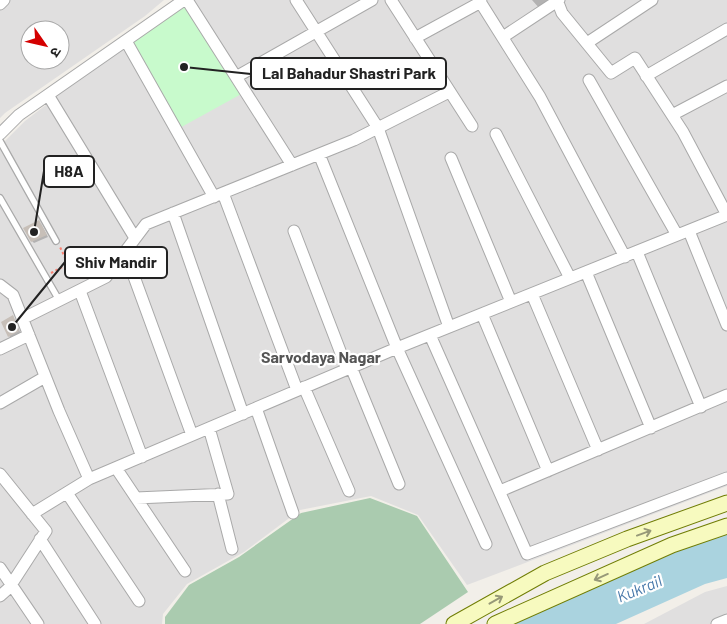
<svg xmlns="http://www.w3.org/2000/svg" width="727" height="624" font-family="Barlow,'Noto Sans Devanagari',sans-serif">
  <style>
    .residential { fill: #e0dfdf; fill-rule: evenodd }
    .cemetery { fill: #aacbaf }
    .park { fill: #c8facc }
    .water { fill: #aad3df }
    .shadow { fill: #0003 }
    .building { fill: #c7bfb8 }
    .lines { fill: none; stroke-linecap: round; stroke-linejoin: round }
    .lane-casing { stroke: #a9a9a9; stroke-width: 8 }
    .street-casing { stroke: #a9a9a9; stroke-width: 13 }
    .secondary-casing { stroke: #707d05; stroke-width: 17 }
    .path { stroke: #fa8072; stroke-width: 2; stroke-dasharray: 2.5 2.5; stroke-linecap: butt }
    .lane { stroke: #fff; stroke-width: 5.5 }
    .street { stroke: #fff; stroke-width: 11 }
    .secondary { stroke: #f7fabf; stroke-width: 15 }
    .oneway { stroke: #979978 }
    .labels { text-anchor: middle; dominant-baseline: central; stroke-width: 4.5; stroke-linejoin: round; paint-order: stroke }
    .neighbourhood-label { font-size: 16px; font-weight: bold; fill: #555; stroke: #fff }
    .water-label { font-size: 16px; font-style: italic; fill: #4a7aab; stroke: #fff }
    .leader { fill: none; stroke: #222; stroke-width: 2 }
    .callout-dot { fill: #222; stroke: #fff; stroke-width: 2 }
    .callout { fill: #fff; stroke: #222; stroke-width: 2 }
    .callout-label { font-size: 16px; text-anchor: middle; font-weight: bold; fill: #222 }
  </style>
  <rect width="100%" height="100%" fill="#f2efe9"/>
  <path class="residential" d="M0,0h164l-19,16 -140,97 -5,5zM30,30h30v30h-30z
    M194,0h533v486l-260,99 -49,-70 -47,-19 -71,14 -56,42 -57,32 -24,30 -1,10h-162v-482l2,2 23,-23 26,-20 -3,-6z
    M727,586v38h-83l61,-32z"/>
  <path class="cemetery" d="M370,498l47,18 51,76 -48,32h-255v-7l24,-32 50,-28 62,-44z"/>
  <path class="park" d="M184,0l61,92 -69,38 -50,-89z"/>
  <path class="water" d="M727,534v44l-22,6 -89,40h-101l60,-29 123,-53z"/>
  <path class="shadow" d="M532,0h21l-13,9z
    M41,224l7,13 -14,6 -2,-2z
    M13,316l8,18 -10,4 -2,-2z"/>
  <path class="building" d="M39,220l8,15 -16,7 -8,-14z
    M13,315l6,16 -11,6 -7,-15z"/>
  <g class="lines">
    <defs>
      <path id="lane" d="M0,141l56,100
        M0,198l59,102"/>
      <path id="street" d="M187,0l105,165
        M296,0l82,128 71,199
        M391,0l81,126
        M479,0l61,97 85,160
        M557,0l5,13 49,60 24,-15 48,74 44,83
        M0,4l4,-4
        M503,37l56,-37
        M415,38l66,-36
        M126,41l88,156
        M587,43l65,-43
        M646,76l81,-47
        M236,77l136,-77
        M589,80l88,155
        M48,95l87,143
        M672,115l55,-29
        M0,134l19,-19 165,-115
        M496,134l74,144
        M319,154l78,194 89,196
        M451,158l60,144
        M223,193l74,197
        M173,213l70,201
        M294,231l53,138
        M689,231l38,94
        M125,252l67,183
        M637,252l64,155
        M586,272l65,156
        M0,285l13,10 46,116 30,68
        M80,291l62,166
        M532,294l66,156
        M482,314l66,157
        M22,319l84,-42 40,-53 208,-84 95,-48
        M430,335l97,219 200,-76
        M0,349l29,-14
        M351,367l48,117
        M304,387l45,104
        M0,403l45,-26
        M256,408l37,105
        M116,468l69,103
        M0,474l46,57 -37,57 -9,8
        M500,491l227,-96
        M67,493l72,108
        M218,494l14,55
        M136,498l92,-4 -19,-66
        M32,514l57,-35 308,-131 330,-133
        M40,539l55,85
        M0,568l38,56
        M717,624l10,-4"/>
      <path id="secondary" d="M454,624l91,-51 82,-34 100,-36
        M495,624l177,-79 55,-19"/>
    </defs>
    <use href="#lane" class="lane-casing"/>
    <use href="#street" class="street-casing"/>
    <use href="#secondary" class="secondary-casing"/>
    <path class="path" d="M51,273l17,-9 -8,-17"/>
    <use href="#lane" class="lane"/>
    <use href="#street" class="street"/>
    <use href="#secondary" class="secondary"/>
  </g>
  <defs><path id="oneway-shaft" d="M-6 0H5M1.5-3L5.5 0L1.5 3" fill="none" stroke-width="1.6" stroke-linecap="round" stroke-linejoin="round" transform="scale(1.25)"/></defs>
  <g class="oneway">
    <use href="#oneway-shaft" transform="translate(644 533) rotate(-20)"/>
    <use href="#oneway-shaft" transform="translate(601 577) rotate(156)"/>
    <use href="#oneway-shaft" transform="translate(496 600) rotate(-29)"/>
  </g>
  <g class="labels">
    <g class="neighbourhood-label">
      <text x="321" y="356">Sarvodaya Nagar</text>
    </g>
    <g class="water-label">
      <text transform="translate(639 588) rotate(-22)">Kukrail</text>
    </g>
  </g>
  <path class="leader" d="M184 67L251 74M34 232L44 171M12 327L65 262"/>
  <g class="callout-dot">
    <circle cx="184" cy="67" r="5"/>
    <circle cx="34" cy="232" r="5"/>
    <circle cx="12" cy="327" r="5"/>
  </g>
  <g class="callout">
    <rect x="251" y="58" width="195" height="31" rx="5"/>
    <rect x="44" y="156" width="50" height="31" rx="5"/>
    <rect x="65" y="247" width="102" height="31" rx="5"/>
  </g>
  <g class="callout-label">
    <text x="349" y="79">Lal Bahadur Shastri Park</text>
    <text x="69" y="177">H8A</text>
    <text x="116" y="268">Shiv Mandir</text>
  </g>
  <g transform="translate(45 45) rotate(124)"><circle r="24" fill="#ffffff" stroke="#a7a7a7"/>
  <path d="M0-4L9 19L0 12L-9 19Z" fill="#d40000"/>
  <text y="-8" font-size="14" font-weight="bold" text-anchor="middle" fill="#222222">उ</text>
  </g>
</svg>
